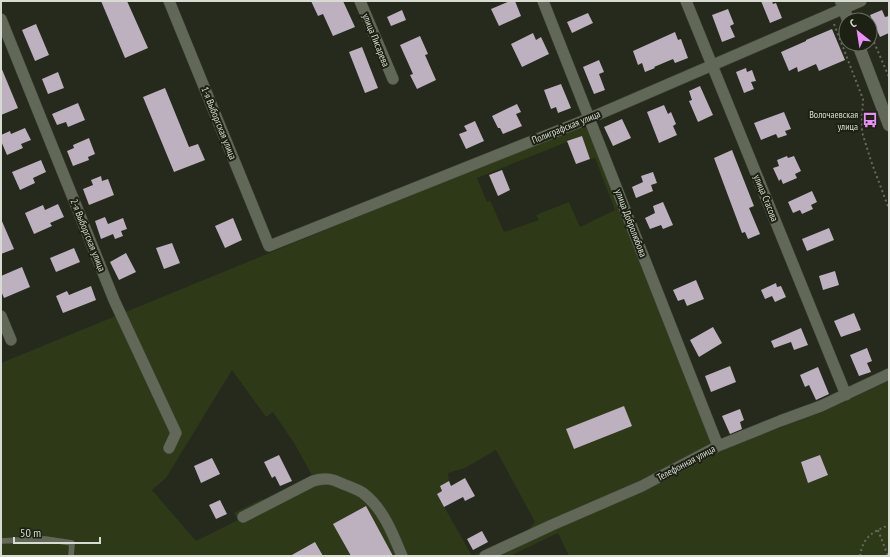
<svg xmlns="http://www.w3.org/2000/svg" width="890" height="557" font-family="'PT Sans Narrow',sans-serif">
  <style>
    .green { fill: #2d3917; fill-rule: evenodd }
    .building { fill: #bdb0bf }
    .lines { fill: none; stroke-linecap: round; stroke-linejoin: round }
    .service-casing { stroke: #42473b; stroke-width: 6 }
    .minor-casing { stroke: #42473b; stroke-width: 12 }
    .tertiary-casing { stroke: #42473b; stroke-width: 13 }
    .path { stroke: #666b5e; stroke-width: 2; stroke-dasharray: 2 3; stroke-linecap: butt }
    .service { stroke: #616858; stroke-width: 5.5 }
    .minor { stroke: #616858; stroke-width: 11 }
    .tertiary { stroke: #616858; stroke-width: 12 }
    .labels { text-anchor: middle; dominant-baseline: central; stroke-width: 4; stroke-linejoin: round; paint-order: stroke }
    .street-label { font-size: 10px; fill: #d7dbd1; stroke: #1c2113 }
    .poi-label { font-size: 10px; fill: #d7dbd1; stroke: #1c2113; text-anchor: end }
  </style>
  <rect width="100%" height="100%" fill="#252a1c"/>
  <path class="green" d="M587,123l126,322 -30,18 -134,59 -72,34h-476v-193zM582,136l8,23 5,-1 20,52 -35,17 -11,-25 -33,13 3,5 -35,12 -14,-32 -3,2 -10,-24zM232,370l34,47 7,-5 21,31 19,34 -49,24 -2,-2 -28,14 4,7 -42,21 -44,-51 14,-12zM496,450l39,72 -7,8 -56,26 -35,-62 5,-3 -2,-5 9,-5 -1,-8 17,-5z
    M889,381v175h-320l-11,-23 -48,23h-15l224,-106 101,-37z"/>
  <path class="building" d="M101,1h26l21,47 -23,10z
    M311,1h32l12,26 -22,9 -10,-22 -5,2z
    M510,1h5l6,15 -22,10 -8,-17z
    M761,1h11l1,3 3,-1 6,15 -12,5z
    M728,9l6,15 -4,2 5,11 -13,5 -10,-27z
    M402,10l4,10 -15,6 -4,-9z
    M882,10l3,7 4,-1v17l-9,4 -10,-22z
    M588,13l5,10 -21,10 -5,-11z
    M36,24l13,31 -14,6 -13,-31z
    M832,29l13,31 -26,11 -3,-7 -18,8 -1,-5 -8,4 -8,-19 25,-11v-1z
    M675,32l3,8 3,-1 7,19 -13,5 -2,-4 -19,8 1,1 -10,4 -3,-9 -4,2 -5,-14z
    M533,33l3,7 5,-3 8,17 -27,13 -11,-23z
    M420,36l8,18 -3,1 11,25 -19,9 -7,-14 3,-1 -13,-29z
    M362,47l16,41 -13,5 -16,-41z
    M599,60l5,12 -5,2 6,16 -11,4 -11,-27z
    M1,67l17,41 -17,7z
    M746,68l1,4 5,-2 4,11 -5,1 3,7 -10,4 -8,-21z
    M58,72l6,16 -16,6 -6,-15z
    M561,84l10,24 -13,5 -2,-6 -5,2 -7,-19z
    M700,86l13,29 -15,7 -9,-21 3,-1 -3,-9z
    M165,88l24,59 9,-3 7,16 -31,12 -31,-75z
    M78,103l7,17 -17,7 -2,-5 -9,3 -5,-11z
    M517,104l4,8 -5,2 6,12 -19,8 -3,-6h-2l-6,-12z
    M664,105l4,9 3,-2 5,12 -3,2 4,9 -18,8 -12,-31z
    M784,112l7,17 -6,2 2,4 -9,3 -2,-4 -15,6 -7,-17z
    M622,119l9,19 -18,8 -9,-19z
    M475,121l9,20 -18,8 -7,-15 8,-3 -3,-5z
    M25,128l6,12 -10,4 2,4 -16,7 -6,-14v-6l9,-4 1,3z
    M582,136l8,23 -14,5 -9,-23z
    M89,138l6,16 -7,3 1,3 -16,6 -6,-15 7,-3 -1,-3z
    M732,150l22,56 -5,2 11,26 -12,5 -3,-7 -3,1 -28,-75z
    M787,156l1,2 6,-2 7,15 -6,3 2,4 -14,6 -2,-5 -2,2 -6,-13 6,-2 -2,-6z
    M41,160l5,12 -13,6 2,5 -15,7 -8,-18z
    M502,170l8,20 -12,6 -9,-21z
    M653,172l4,11 -6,2 2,6 -17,7 -4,-11 11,-5 -2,-6z
    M101,176l1,5 6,-2 6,16 -25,10 -6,-16 10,-4 -2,-5z
    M812,191l5,11 -6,3 2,4 -11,5 -2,-4 -7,3 -5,-11z
    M663,202l10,23 -10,4 -2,-4 -11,4 -5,-11 10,-5 -2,-7z
    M58,204l6,13 -14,6 2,3 -18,8 -9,-21 18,-8 2,5z
    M105,217l3,7 15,-6 4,11 -6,2 2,5 -8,3 -2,-5 -12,5 -6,-18z
    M233,218l9,22 -17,8 -10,-22z
    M1,219l13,30 -13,5z
    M829,228l5,12 -27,11 -5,-12z
    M172,243l8,20 -16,6 -8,-21z
    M74,248l6,14 -24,10 -6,-14z
    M126,253l10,19 -17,8 -9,-18z
    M22,267l8,20 -26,11 -3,-7v-15z
    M835,271l4,14 -16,5 -4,-14z
    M696,280l8,19 -17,7 -3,-7 -6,2 -5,-11z
    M776,283l1,4 4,-1 5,11 -11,5 -3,-6 -7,3 -4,-9z
    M91,286l5,14 -33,13 -7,-17 11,-5 2,4z
    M854,313l7,17 -20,7 -7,-16z
    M713,327l9,16 -23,14 -9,-17z
    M801,328l7,17 -14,5 -3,-8 -17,6 -3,-7z
    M867,348l5,13 -5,2 4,9 -12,4 -9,-21z
    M730,366l6,16 -25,10 -6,-16z
    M818,367l11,27 -13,6 -7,-15 -4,2 -5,-12z
    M624,406l8,20 -58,23 -8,-20z
    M740,409l4,11 -4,2 2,7 -12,5 -8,-18z
    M279,455l13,26 -12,5 -5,-10 -3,2 -8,-16z
    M820,455l8,20 -20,8 -7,-21z
    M212,458l8,16 -19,9 -7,-17z
    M465,478l10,18 -10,5 -2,-4 -19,10 -7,-13 5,-3 -2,-5 9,-5 2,5z
    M220,500l7,14 -11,5 -7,-14z
    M366,506l27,50h-42l-18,-32z
    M482,531l6,11 -15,8 -6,-11z
    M315,542l8,14h-33z"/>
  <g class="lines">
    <defs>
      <path id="service" d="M1,541l44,-2 27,4 -1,13"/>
      <path id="minor" d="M169,1l100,245 321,-128 271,-117
        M360,1l33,78
        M543,1l175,445
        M686,1l160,394
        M1,19l113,281 62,133 -7,15
        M1,316l10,24
        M243,517l70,-36c12,-4 20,-2 30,3 7,3 14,5 20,9 20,15 30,41 39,63
        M485,556l67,-31 90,-39 76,-40 62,-25 41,-15 68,-32"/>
      <path id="tertiary" d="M841,1l7,19
        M858,44l31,81"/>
    </defs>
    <use href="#service" class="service-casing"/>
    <use href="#minor" class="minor-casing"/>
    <use href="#tertiary" class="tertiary-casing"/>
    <path class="path" d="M861,13l3,7
      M834,24l29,75 -1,19v14l9,29 18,48
      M870,33l19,44
      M878,530l10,26
      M860,556c3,-19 12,-24 29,-31"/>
    <use href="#service" class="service"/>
    <use href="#minor" class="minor"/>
    <use href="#tertiary" class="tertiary"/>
  </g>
  <defs>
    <symbol id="bus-bare" viewBox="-9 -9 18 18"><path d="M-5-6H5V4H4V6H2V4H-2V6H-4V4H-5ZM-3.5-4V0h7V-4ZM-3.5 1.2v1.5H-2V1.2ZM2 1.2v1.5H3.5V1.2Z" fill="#eb8dfb" stroke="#1c2113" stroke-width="2.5" paint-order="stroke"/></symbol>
  </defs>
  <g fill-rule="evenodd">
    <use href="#bus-bare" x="859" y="109" width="22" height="22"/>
  </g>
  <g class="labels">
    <g class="street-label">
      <text transform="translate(376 40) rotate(68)">улица Писарева</text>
      <text transform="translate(219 123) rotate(68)">1-я Выборгская улица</text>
      <text transform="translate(566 127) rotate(-22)">Полиграфская улица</text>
      <text transform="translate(766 198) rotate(68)">улица Стасова</text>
      <text transform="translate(631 223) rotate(69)">улица Добролюбова</text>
      <text transform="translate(88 235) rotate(68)">2-я Выборгская улица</text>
      <text transform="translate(686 463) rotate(-28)">Телефонная улица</text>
    </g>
    <g class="poi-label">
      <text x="858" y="114">Волочаевская<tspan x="858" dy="12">улица</tspan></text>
    </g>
  </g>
  <rect width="890" height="557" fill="none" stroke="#d7dbd1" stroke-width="4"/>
  <g transform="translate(858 32) rotate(330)"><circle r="19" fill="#1c2113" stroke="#676b5f"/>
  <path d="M0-3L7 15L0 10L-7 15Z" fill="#eb8dfb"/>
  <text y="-6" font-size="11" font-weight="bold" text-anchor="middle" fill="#d7dbd1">С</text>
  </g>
  <path d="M14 537v6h86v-6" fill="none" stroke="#d7dbd1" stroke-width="2"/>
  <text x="20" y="537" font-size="12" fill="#d7dbd1" stroke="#1c2113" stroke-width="3" paint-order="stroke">50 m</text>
</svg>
